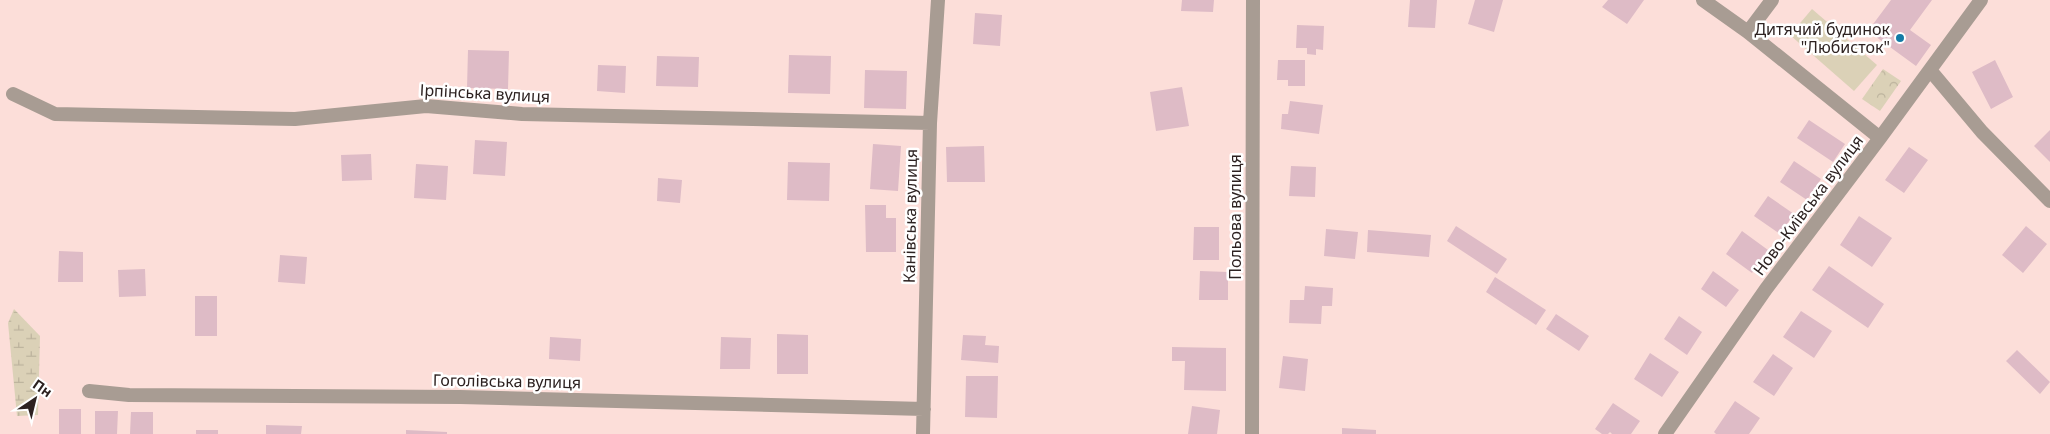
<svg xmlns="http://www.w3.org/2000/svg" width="2050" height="434" font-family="'Noto Sans',sans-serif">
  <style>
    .wetland { fill: url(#wetland-marsh) }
    .park { fill: url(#park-crowns) }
    .pitch { fill: #dbd1b7 }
    .building { fill: #debbc6 }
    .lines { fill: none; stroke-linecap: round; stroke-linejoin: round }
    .minor { stroke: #a89c93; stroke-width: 14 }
    .poi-dot { fill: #137ba6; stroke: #fff; stroke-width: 2 }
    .labels { text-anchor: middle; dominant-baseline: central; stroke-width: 5; stroke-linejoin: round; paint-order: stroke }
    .poi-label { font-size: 16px; fill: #2d2221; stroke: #fff; text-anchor: end }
    .street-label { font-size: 16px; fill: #2d2221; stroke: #fff }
  </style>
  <defs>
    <pattern id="wetland-marsh" width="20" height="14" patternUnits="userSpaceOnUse" patternTransform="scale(1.25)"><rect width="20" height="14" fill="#dbd1b7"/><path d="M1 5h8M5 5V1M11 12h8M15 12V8" fill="none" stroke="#bcb39d"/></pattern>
    <pattern id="park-crowns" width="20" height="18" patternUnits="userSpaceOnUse" patternTransform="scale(1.25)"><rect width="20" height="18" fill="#dbd1b7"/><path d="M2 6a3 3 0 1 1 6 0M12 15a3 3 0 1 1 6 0" fill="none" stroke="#bcb39d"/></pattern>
  </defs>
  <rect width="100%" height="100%" fill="#fcded9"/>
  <path class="wetland" d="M14,309l26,27 -2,79 -21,1 -9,-93z"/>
  <path class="park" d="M1883,69l18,12 -21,30 -18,-12z"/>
  <path class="pitch" d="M1812,9l65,56 -23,26 -64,-56z"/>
  <path class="building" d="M1182,0h32l-1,12 -32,-1z
    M1410,0h27l-2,28 -27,-1z
    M1475,0h28l-9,32 -26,-8z
    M1608,0h36l-17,24 -25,-17z
    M1891,0h41l-22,30 21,15 -15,21 -48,-35z
    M975,13l27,2 -2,31 -27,-2z
    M1297,25l27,1 -1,24 -7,-1v6l-9,-1v-6h-11z
    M468,50l41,1 -1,38 -41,-1z
    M789,55l42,1 -1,38 -42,-1z
    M657,56l42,1 -1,30 -42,-1z
    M1278,60h27v26h-17v-6h-11z
    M1995,60l18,37 -22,12 -19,-37z
    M598,65l28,1 -1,27 -28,-2z
    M865,70l42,1 -1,38 -42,-1z
    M1182,87l7,39 -33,5 -6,-39z
    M1290,101l33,4 -4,29 -38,-5 1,-15h6z
    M1809,120l36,24 -12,18 -36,-24z
    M2050,130v32l-16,-16z
    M475,140l32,2 -2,34 -32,-2z
    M873,144l28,2 -3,45 -28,-2z
    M984,146l1,36h-38l-1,-35z
    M1909,147l19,13 -24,33 -19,-13z
    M371,154l1,26 -30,1 -1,-26z
    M1794,161l27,18 -14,21 -27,-18z
    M788,162l42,1 -1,38 -42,-1z
    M416,164l32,2 -2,34 -32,-2z
    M1291,166l25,1 -1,30 -26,-1z
    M658,178l24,2 -2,23 -23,-2z
    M1768,196l26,18 -14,20 -26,-18z
    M865,205h21v13h10v34h-30z
    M1859,216l33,22 -20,29 -32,-22z
    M1456,226l51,33 -10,15 -50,-33z
    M2026,226l21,18 -24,29 -21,-18z
    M1194,227h25v33h-26z
    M1326,229l32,3 -3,27 -31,-3z
    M1368,230l63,5 -2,22 -62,-5z
    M1742,231l26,19 -16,23 -26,-19z
    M59,251l24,1v30h-25z
    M280,255l27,2 -2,27 -27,-2z
    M1829,266l55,38 -16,24 -56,-38z
    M145,269l1,27 -27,1 -1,-27z
    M1200,271l28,1v28h-29z
    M1713,271l26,19 -13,17 -25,-18z
    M1495,277l51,33 -10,15 -50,-33z
    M1305,286l28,2 -1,18h-10l-1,18 -32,-1 1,-23h14z
    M195,296h22v40h-22z
    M1801,311l31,20 -18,27 -31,-21z
    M1556,314l33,22 -10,15 -33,-22z
    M1679,316l23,16 -15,23 -23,-16z
    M777,334l31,1v39h-31z
    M963,335l23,1 -1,9 14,1 -1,17 -37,-3z
    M550,337l31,2 -1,22 -31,-2z
    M721,337l30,1 -1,31h-30z
    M1172,347l54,1v43l-42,-1 1,-29h-13z
    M2017,350l33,32 -10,12 -34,-33z
    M1650,353l29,19 -17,25 -28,-18z
    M1773,354l20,14 -19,28 -21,-14z
    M1283,356l25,3 -3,32 -26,-3z
    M966,376h32l-1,42 -32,-1z
    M1735,401l25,17 -11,16h-33l-2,-2z
    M1613,403l27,18 -9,13h-19l-2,-2 -2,2h-6l-7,-5z
    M1192,406l28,4 -3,24h-29z
    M59,409h22v25h-22z
    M95,411h23l-1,23h-22z
    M131,412h22v22h-23z
    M266,425l36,1 -1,8h-35z
    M1342,428l34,2v4h-34z
    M196,430h22v4h-22z
    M406,430l41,2v2h-41z"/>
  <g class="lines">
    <path class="minor" d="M1703,0l45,32 132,106
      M1748,32l24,-32
      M1930,70l52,62 68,69
      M13,94l42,20 240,5 131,-13 96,8 408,9
      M89,391l40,4 331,2 464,12
      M923,434l7,-311 8,-123
      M1252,434l1,-434
      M1665,434l101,-145 114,-151 101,-138"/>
  </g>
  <circle class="poi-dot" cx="1900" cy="38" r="5"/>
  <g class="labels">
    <g class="poi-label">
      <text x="1890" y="29">Дитячий будинок<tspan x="1890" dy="18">"Любисток"</tspan></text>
    </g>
    <g class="street-label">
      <text transform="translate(485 93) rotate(3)">Ірпінська вулиця</text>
      <text transform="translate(1808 205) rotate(-53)">Ново-Київська вулиця</text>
      <text transform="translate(910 216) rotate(-89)">Канівська вулиця</text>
      <text transform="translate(1235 217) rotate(-90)">Польова вулиця</text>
      <text transform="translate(507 381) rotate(1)">Гоголівська вулиця</text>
    </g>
  </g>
  <g transform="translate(35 399) rotate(35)" stroke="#ffffff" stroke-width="4" paint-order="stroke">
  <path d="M0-4L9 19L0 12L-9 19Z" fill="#2d2221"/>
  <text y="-8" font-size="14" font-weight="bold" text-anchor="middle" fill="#2d2221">Пн</text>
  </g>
</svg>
